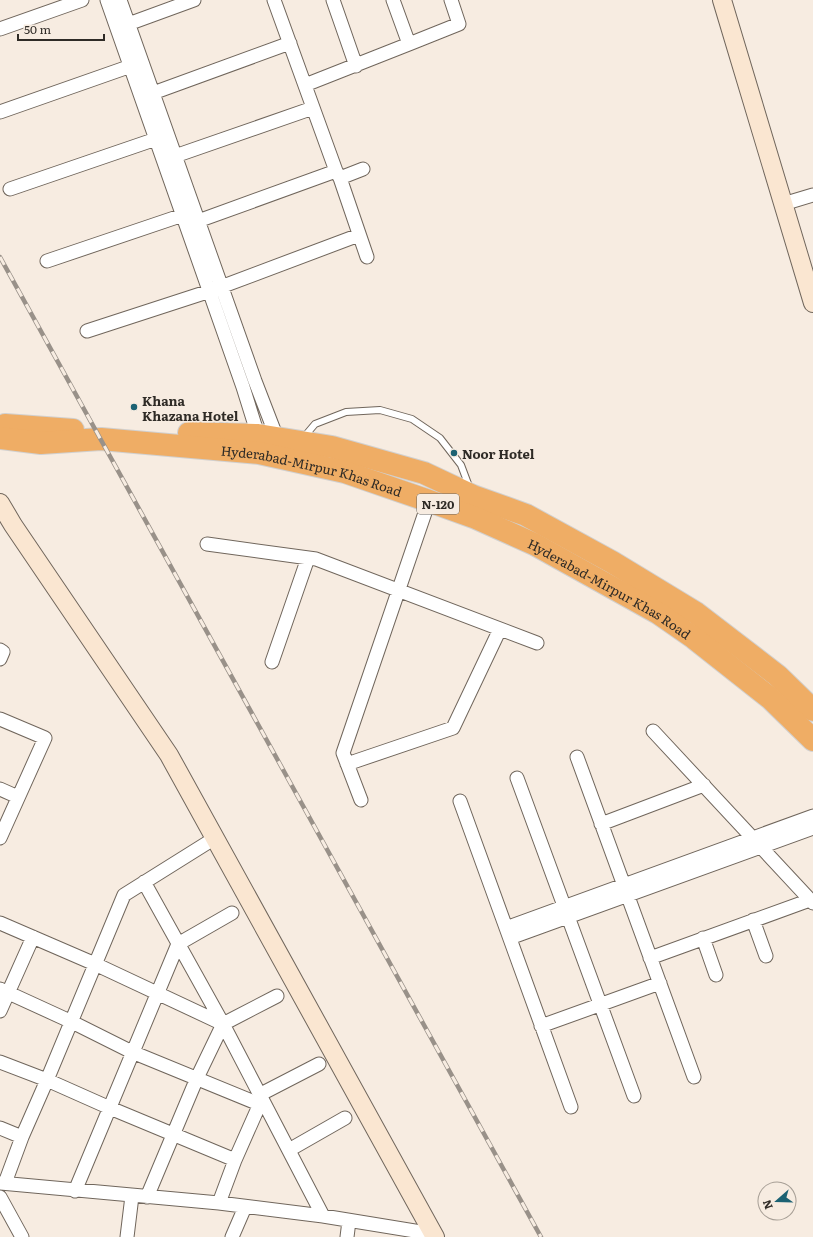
<svg xmlns="http://www.w3.org/2000/svg" width="813" height="1237" font-family="Literata,serif">
  <style>
    .lines { fill: none; stroke-linecap: round; stroke-linejoin: round }
    .lane-casing { stroke: #70665c; stroke-width: 8 }
    .street-casing { stroke: #70665c; stroke-width: 15 }
    .secondary-casing { stroke: #70665c; stroke-width: 20 }
    .highway-casing { stroke: #d1d0cf; stroke-width: 24 }
    .lane { stroke: #fff; stroke-width: 6 }
    .street { stroke: #fff; stroke-width: 13 }
    .secondary { stroke: #fae6d1; stroke-width: 18 }
    .highway { stroke: #efad65; stroke-width: 22 }
    .rail-casing { stroke: #999189; stroke-width: 4.5 }
    .rail { stroke: #f7ece1; stroke-width: 3; stroke-dasharray: 9; stroke-linecap: butt }
    .poi-dot { fill: #1c6273; stroke: #f7ece1; stroke-width: 1.5 }
    .labels { text-anchor: middle; dominant-baseline: central; stroke-width: 3; stroke-linejoin: round; paint-order: stroke }
    .shield { fill: #f7ece1; stroke: #6b655e; stroke-width: 1 }
    .shield-label { font-size: 12px; font-weight: bold; fill: #2f2b26 }
    .poi-label { font-size: 13px; font-weight: bold; fill: #2f2b26; stroke: #f7ece1; text-anchor: start }
    .street-label { font-size: 13px; fill: #2f2b26; stroke: #f7ece1 }
  </style>
  <rect width="100%" height="100%" fill="#f7ece1"/>
  <g class="lines">
    <defs>
      <path id="lane" d="M304,437l11,-13 31,-12 34,-2 32,9 28,19 21,27 9,24"/>
      <path id="street" d="M107,0l136,387 15,48
        M120,0l135,381 22,57
        M274,0l62,171
        M333,0l23,66
        M393,0l16,44 50,-20 -8,-24
        M120,27l74,-27
        M0,29l82,-29
        M305,85l104,-41
        M153,93l137,-50
        M0,112l131,-46
        M175,156l138,-48
        M340,178l27,79
        M10,189l146,-50
        M783,204l30,-9
        M47,261l136,-46 15,6 138,-50 4,7 23,-9
        M87,331l123,-40 149,-56
        M207,544l109,15 221,84
        M0,650l3,2 -3,7
        M272,662l36,-104
        M0,719l45,19 -45,100
        M653,731l160,172
        M577,757l117,320
        M347,764l106,-36 47,-99
        M517,778l117,318
        M0,789l18,8
        M361,800l-18,-47 86,-252
        M460,801l111,306
        M601,824l103,-39
        M144,882l79,142 100,192
        M753,920l13,36
        M0,923l95,41 128,60
        M506,928l307,-112
        M510,938l303,-110
        M703,938l13,37
        M650,958l160,-58
        M0,989l72,33 60,30 127,52
        M0,1011l33,-74
        M541,1026l119,-43
        M0,1062l47,18 63,28 125,52
        M259,1095l60,-31
        M0,1128l22,9 -17,46
        M22,1137l25,-57 77,-185 91,-57
        M289,1150l56,-32
        M0,1183l219,20 104,13 110,18
        M75,1191l103,-247 54,-31
        M0,1197l22,40
        M147,1197l50,-119 26,-54 54,-28
        M219,1203l16,-43 27,-61
        M127,1237l5,-41
        M232,1237l13,-30
        M347,1237l2,-16"/>
      <path id="secondary" d="M722,0l91,303
        M0,503l13,22 156,230 266,482"/>
      <g id="highway">
        <path d="M5,425l68,5"/>
        <path d="M189,433l69,2 74,12 92,26 49,23 53,19 86,47 84,51 82,63 35,34"/>
        <path id="s1" d="M0,438l41,5 60,-4 158,14 86,19 84,29 47,17 58,26 124,69 36,25 76,60 43,42"/>
      </g>
    </defs>
    <use href="#lane" class="lane-casing"/>
    <use href="#street" class="street-casing"/>
    <use href="#secondary" class="secondary-casing"/>
    <use href="#highway" class="highway-casing"/>
    <use href="#lane" class="lane"/>
    <use href="#street" class="street"/>
    <use href="#secondary" class="secondary"/>
    <use href="#highway" class="highway"/>
    <defs>
      <path id="rail" d="M0,257l541,980"/>
    </defs>
    <use href="#rail" class="rail-casing"/>
    <use href="#rail" class="rail"/>
  </g>
  <g class="poi-dot">
    <circle cx="134" cy="407" r="4"/>
    <circle cx="454" cy="453" r="4"/>
  </g>
  <g class="labels">
    <rect class="shield" x="417" y="494" width="42" height="20" rx="3"/>
    <g class="shield-label">
      <text x="438" y="504">N-120</text>
    </g>
    <g class="poi-label">
      <text x="142" y="400">Khana<tspan x="142" dy="15">Khazana Hotel</tspan></text>
      <text x="462" y="453">Noor Hotel</text>
    </g>
    <g class="street-label">
      <text stroke="none"><textPath href="#s1" startOffset="315">Hyderabad-Mirpur Khas Road</textPath></text>
      <text stroke="none"><textPath href="#s1" startOffset="638">Hyderabad-Mirpur Khas Road</textPath></text>
    </g>
  </g>
  <g transform="translate(777 1201) rotate(250)"><circle r="19" fill="#f7ece1" stroke="#a79f96"/>
  <path d="M0-3L7 15L0 10L-7 15Z" fill="#1c6273"/>
  <text y="-6" font-size="11" font-weight="bold" text-anchor="middle" fill="#2f2b26">N</text>
  </g>
  <path d="M18 34v6h86v-6" fill="none" stroke="#2f2b26" stroke-width="2"/>
  <text x="24" y="34" font-size="12" fill="#2f2b26" stroke="#f7ece1" stroke-width="3" paint-order="stroke">50 m</text>
</svg>
